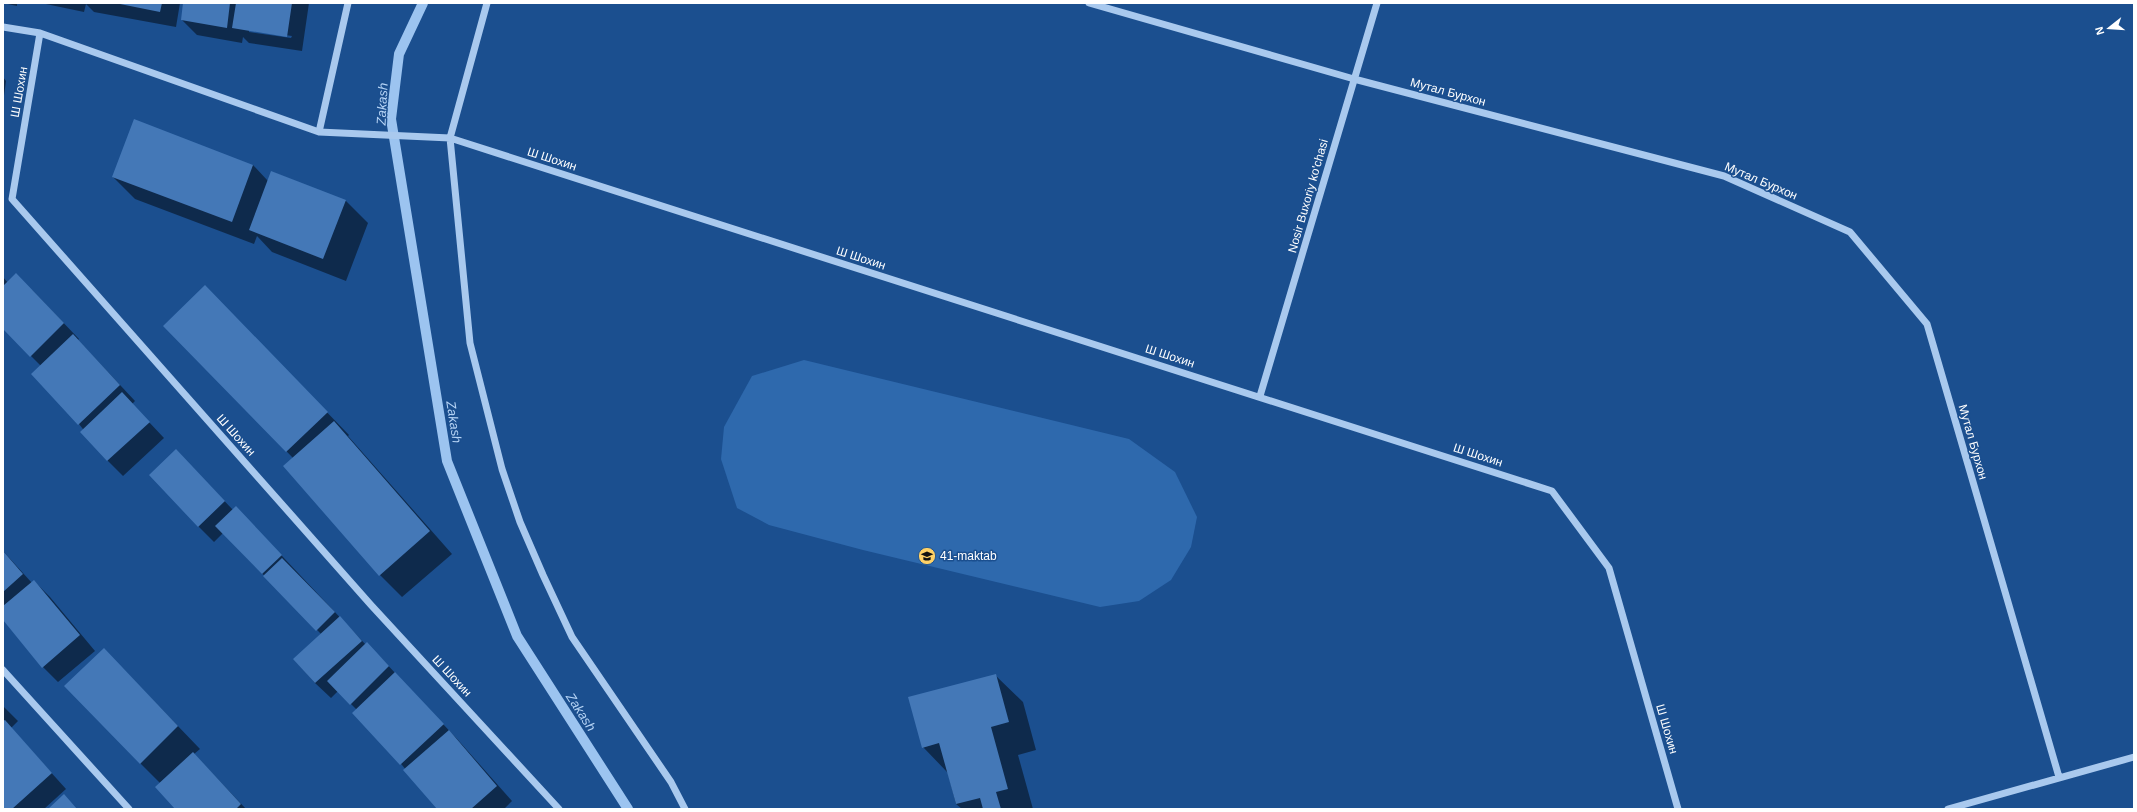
<svg xmlns="http://www.w3.org/2000/svg" width="2137" height="812" font-family="Arial,sans-serif">
  <style>
    .green { fill: #2e69ad }
    .shadow { fill: #0007; fill-rule: evenodd }
    .lines { fill: none; stroke-linecap: round; stroke-linejoin: round }
    .stream { stroke: #9cc4f0; stroke-width: 10 }
    .building { fill: #4478b7 }
    .minor { stroke: #a9c9ee; stroke-width: 7 }
    .labels { text-anchor: middle; dominant-baseline: central; stroke-width: 3; stroke-linejoin: round; paint-order: stroke }
    .street-label { font-size: 12px; fill: #fff; stroke: #1b4f8f }
    .poi-label { font-size: 12px; fill: #fff; stroke: #1b4f8f; text-anchor: start }
    .water-label { font-size: 13px; font-style: italic; fill: #b5d3f5; stroke: #1b4f8f }
  </style>
  <rect width="100%" height="100%" fill="#1b4f8f"/>
  <path class="green" d="M804,360l325,79 46,33 22,45 -6,30 -20,33 -32,21 -39,6 -237,-57 -94,-25 -32,-17 -16,-49 3,-32 28,-51z"/>
  <path class="shadow" d="M3,3h14v3z
    M41,3h139l-4,24 -82,-15 -8,-8 -2,8z
    M184,3h125l-7,48 -53,-8 -6,-6 -1,6 -45,-8 -15,-15zM249,30l43,6 -1,2 -42,-6z
    M3,77l3,4 -3,22z
    M253,165l15,16 4,-9 74,29 22,22 -22,58 -74,-29 -15,-16 -3,8 -119,-45 -22,-22z
    M3,277l5,6 24,7 47,49 -1,1 57,61 -3,3 32,34 -41,38 -16,-16 -28,-36 -38,-58 -38,-38z
    M227,309l122,126 -1,1 104,118 -50,43 -22,-22 -96,-109 9,-8 -128,-132z
    M176,450l57,60 18,13 115,122 16,14 76,81 54,61 -8,8h-66l-81,-99 -19,-19 -7,7 -16,-15 -21,-24 27,-25 -98,-101 -9,9 -16,-16z
    M3,551l29,32 2,-2 16,16 45,54 -37,31 -15,-15 -40,-48z
    M126,672l74,77 -6,5 52,55h-70l-16,-26 -20,-20z
    M995,675l28,27 13,48 -18,5 15,54h-71l-6,-5 -8,-31 -25,-26z
    M3,706l15,15 -7,7 55,61 -22,20h-38l-3,-4z"/>
  <g class="lines">
    <path class="stream" d="M423,3l-24,51 -8,65 56,342 70,175 111,173"/>
  </g>
  <path class="building" d="M115,3h47l-2,9z
    M183,3h47l-3,25 -46,-8z
    M236,3h56l-5,34 -55,-9z
    M134,119l119,46 -21,57 -120,-45z
    M271,171l75,29 -23,59 -74,-29z
    M16,273l48,50 -34,34 -27,-28v-43z
    M205,285l123,127 -42,40 -123,-126z
    M73,334l47,51 -42,40 -47,-51z
    M122,392l28,30 -43,39 -27,-29z
    M334,421l96,110 -51,45 -96,-110z
    M176,449l49,52 -27,26 -49,-52z
    M236,506l46,49 -20,19 -47,-48z
    M3,551l20,23 -20,18z
    M282,558l53,54 -19,19 -53,-55z
    M34,580l46,55 -38,33 -39,-48v-14z
    M340,616l22,25 -47,42 -22,-24z
    M367,642l22,24 -39,39 -23,-24z
    M104,648l74,78 -38,38 -76,-78z
    M395,672l49,52 -44,41 -48,-52z
    M996,674l13,48 -18,5 17,62 -12,3 5,17h-18l-3,-11 -24,6 -17,-61 -17,5 -14,-51z
    M5,720l47,53 -40,36h-7l-2,-2v-86z
    M449,730l48,56 -26,23h-34l-34,-39z
    M193,752l48,52 -5,5h-61l-20,-22z
    M64,794l13,15h-29z"/>
  <g class="lines">
    <path class="minor" d="M487,3l-37,135 20,205 32,126 18,53 23,53 29,62 99,145 14,27
      M1089,3l265,76 370,97 126,56 77,92 132,453
      M3,27l37,6 279,99 131,6 1102,353 57,77 69,241
      M40,33l-28,166 359,406 188,204
      M319,132l29,-129
      M1260,396l117,-393
      M3,670l126,139
      M1948,809l186,-52"/>
  </g>
  <defs>
    <symbol id="school-disc" viewBox="-11 -11 22 22"><circle r="9.5" fill="#ffd166" stroke="#1b4f8f"/><path d="M0-5L7-2L0 1L-7-2ZM-4 1L0 2.5L4 1V4Q0 6-4 4Z" fill="#111"/></symbol>
  </defs>
  <g fill-rule="evenodd">
    <use href="#school-disc" x="917" y="546" width="20" height="20"/>
  </g>
  <g class="labels">
    <g class="street-label">
      <text transform="translate(19 92) rotate(-80)">Ш Шохин</text>
      <text transform="translate(1448 92) rotate(15)">Мутал Бурхон</text>
      <text transform="translate(552 159) rotate(18)">Ш Шохин</text>
      <text transform="translate(1761 181) rotate(23)">Мутал Бурхон</text>
      <text transform="translate(1308 196) rotate(-74)">Nosir Buxoriy ko'chasi</text>
      <text transform="translate(861 258) rotate(18)">Ш Шохин</text>
      <text transform="translate(1170 356) rotate(18)">Ш Шохин</text>
      <text transform="translate(236 435) rotate(48)">Ш Шохин</text>
      <text transform="translate(1973 442) rotate(74)">Мутал Бурхон</text>
      <text transform="translate(1478 455) rotate(18)">Ш Шохин</text>
      <text transform="translate(452 676) rotate(47)">Ш Шохин</text>
      <text transform="translate(1667 729) rotate(74)">Ш Шохин</text>
    </g>
    <g class="poi-label">
      <text x="940" y="556">41-maktab</text>
    </g>
    <g class="water-label">
      <text transform="translate(382 104) rotate(-87)">Zakash</text>
      <text transform="translate(454 422) rotate(81)">Zakash</text>
      <text transform="translate(581 712) rotate(57)">Zakash</text>
    </g>
  </g>
  <rect width="2137" height="812" fill="none" stroke="#ffffff" stroke-width="8"/>
  <g transform="translate(2109 28) rotate(253)" stroke="#1b4f8f" stroke-width="3" paint-order="stroke">
  <path d="M0-3L7 15L0 10L-7 15Z" fill="#ffffff"/>
  <text y="-6" font-size="11" font-weight="bold" text-anchor="middle" fill="#ffffff">N</text>
  </g>
</svg>
